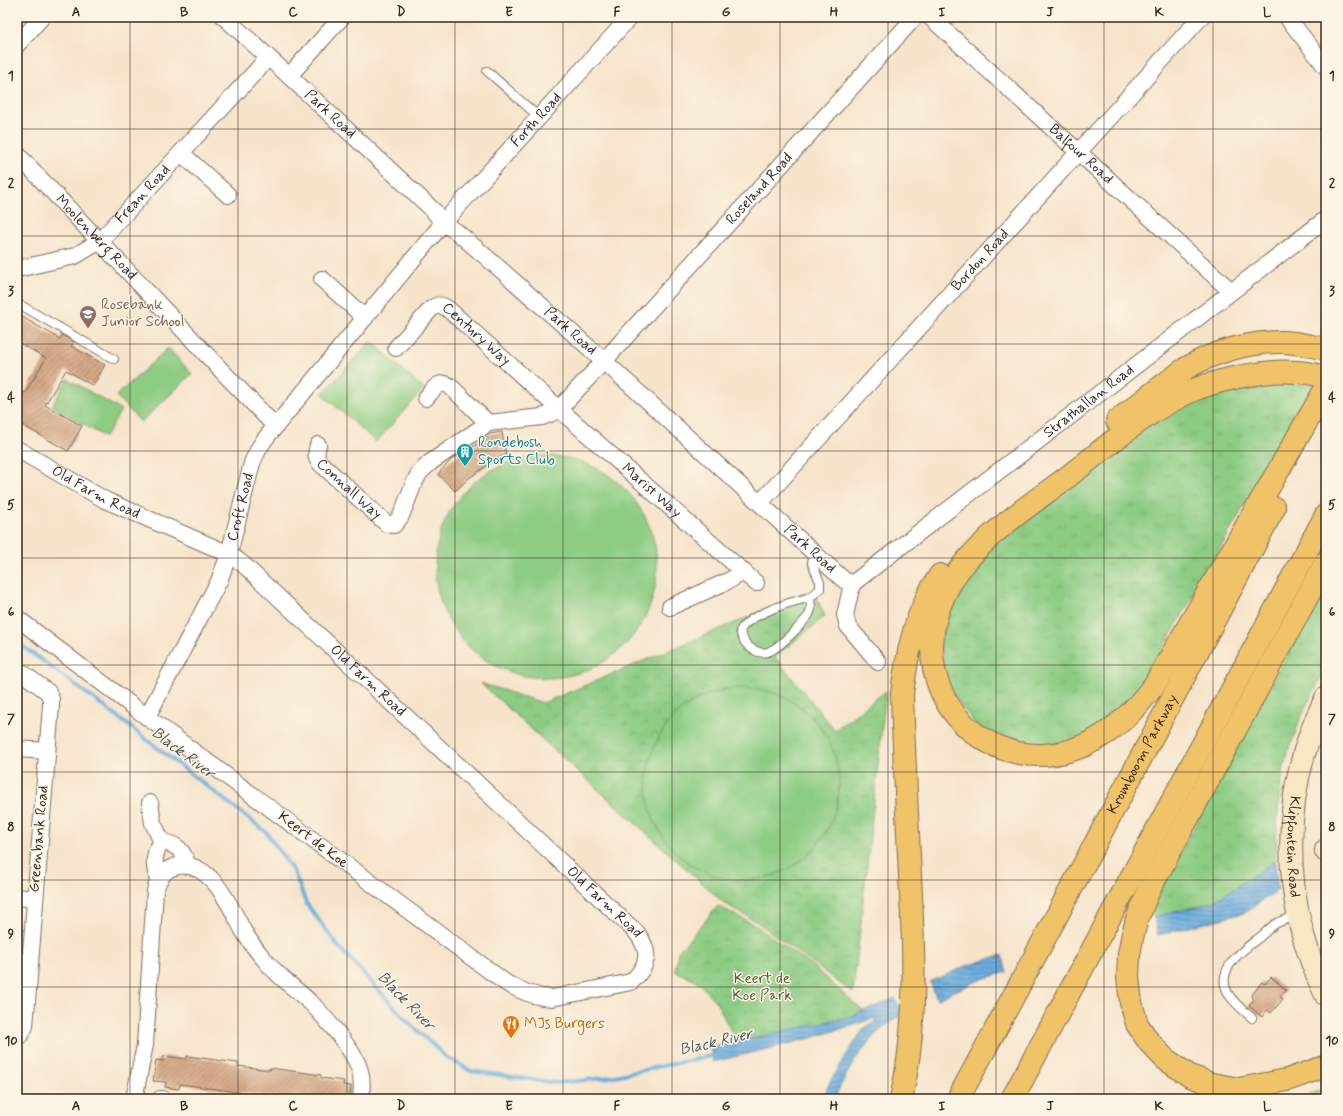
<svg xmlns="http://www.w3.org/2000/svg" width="1343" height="1116" font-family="Mynerve,sans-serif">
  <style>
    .grass { fill: url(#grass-tufts); stroke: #647b50 }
    .park { fill: url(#park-crowns); stroke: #647b50 }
    .pitch { fill: #8ccc83; stroke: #647b50 }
    .water { fill: url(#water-rules); stroke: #526c7e }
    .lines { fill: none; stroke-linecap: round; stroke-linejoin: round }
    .stream { stroke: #6aaddf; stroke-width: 4 }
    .building { fill: url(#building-hatch) }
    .lane-casing { stroke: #7c6b5a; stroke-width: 10 }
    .street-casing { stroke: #7c6b5a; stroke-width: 18 }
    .secondary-casing { stroke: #7c6b5a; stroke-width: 24 }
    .highway-casing { stroke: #7c6b5a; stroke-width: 24 }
    .lane { stroke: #fff; stroke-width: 8 }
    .street { stroke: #fff; stroke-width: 16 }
    .secondary { stroke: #f9e7c3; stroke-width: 22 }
    .highway { stroke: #f0c369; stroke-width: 22 }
    .grid { fill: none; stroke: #3b2a1e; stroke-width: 1; stroke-opacity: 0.55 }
    .labels { text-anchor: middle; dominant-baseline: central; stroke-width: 3; stroke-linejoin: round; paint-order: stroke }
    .street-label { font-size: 15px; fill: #3b2a1e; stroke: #fcf5e5 }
    .education-label { font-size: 15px; fill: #785e54; stroke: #fcf5e5; text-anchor: start }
    .culture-label { font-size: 15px; fill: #0d838f; stroke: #fcf5e5; text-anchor: start }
    .park-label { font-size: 15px; fill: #535b3c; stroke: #fcf5e5 }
    .food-label { font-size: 15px; fill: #c56008; stroke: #fcf5e5; text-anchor: start }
    .water-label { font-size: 16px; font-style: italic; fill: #4b5862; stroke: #fcf5e5 }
    .neatline { fill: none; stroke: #3b2a1e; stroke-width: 1.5 }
    .grid-label { font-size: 13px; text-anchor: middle; font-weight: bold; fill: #3b2a1e }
  </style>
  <defs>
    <pattern id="grass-tufts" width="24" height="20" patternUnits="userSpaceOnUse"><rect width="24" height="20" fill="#8ccc83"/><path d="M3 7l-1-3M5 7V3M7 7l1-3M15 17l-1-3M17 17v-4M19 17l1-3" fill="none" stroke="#7aaf71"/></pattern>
    <pattern id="park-crowns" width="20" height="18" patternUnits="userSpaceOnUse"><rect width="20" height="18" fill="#8ccc83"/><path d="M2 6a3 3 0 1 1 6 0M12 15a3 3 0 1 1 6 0" fill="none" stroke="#7aaf71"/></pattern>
    <pattern id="water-rules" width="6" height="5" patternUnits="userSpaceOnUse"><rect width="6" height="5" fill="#6aaddf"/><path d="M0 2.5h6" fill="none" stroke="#588db4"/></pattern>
    <pattern id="building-hatch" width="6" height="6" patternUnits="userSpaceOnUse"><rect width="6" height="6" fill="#d4a886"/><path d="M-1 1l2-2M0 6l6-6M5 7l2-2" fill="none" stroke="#ad896d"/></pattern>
  </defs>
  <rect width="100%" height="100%" fill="#fcf5e5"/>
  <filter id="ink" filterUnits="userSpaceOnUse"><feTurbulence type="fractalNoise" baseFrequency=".025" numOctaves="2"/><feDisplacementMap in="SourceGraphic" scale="8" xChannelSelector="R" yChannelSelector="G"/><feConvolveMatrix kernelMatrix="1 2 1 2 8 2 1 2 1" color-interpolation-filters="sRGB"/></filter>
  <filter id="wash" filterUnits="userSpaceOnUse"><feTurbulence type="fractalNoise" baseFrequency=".012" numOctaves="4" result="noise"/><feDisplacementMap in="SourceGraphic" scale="16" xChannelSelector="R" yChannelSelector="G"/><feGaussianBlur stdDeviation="0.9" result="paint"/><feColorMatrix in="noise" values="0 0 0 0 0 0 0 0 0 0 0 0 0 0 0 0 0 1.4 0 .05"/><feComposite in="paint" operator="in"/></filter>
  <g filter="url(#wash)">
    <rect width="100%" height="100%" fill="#f6e4ca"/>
    <path class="grass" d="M1291,383l22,2 -169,297 -24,31 -48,29 -53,4 -44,-22 -27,-36 -8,-44 10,-41 32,-48 179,-139 48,-21 38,-9z
      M1326,583v84l-26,52 -15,43 -3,16 -4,33 -3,50 -63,42 -2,-1 -12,4 -44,11 -5,-2 19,-40z
      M1326,1088v11h-29z"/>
    <path class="park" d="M813,590l12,26 -50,41 60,73 51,-39 -33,302 -96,-71 -33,-19 -244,-220 63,20z
      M718,906l37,19 56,40 53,47 -15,5 -112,25 -21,-40 -18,-20 -23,-11 3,-19z"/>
    <path class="pitch" d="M371,341l53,48 -48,53 -54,-48z
      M168,348l24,26 -51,48 -25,-26z
      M68,379l53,31 -16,27 -53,-31z
      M435 567a111 111 0 1 1 222 0a111 111 0 1 1-222 0Z
      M647 784a96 96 0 1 1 192 0a96 96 0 1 1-192 0Z"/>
    <path class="water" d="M1275,861l3,29 -34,23 -86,22 -4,-18 58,-14z
      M1002,955l5,17 -25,7 -45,20 -7,-17 36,-16z
      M895,998l8,16c-9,6 -18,11 -25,18 -19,19 -33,43 -44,67h-12l8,-17 33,-53 13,-8 -2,-3c-52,19 -107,31 -161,44l-3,-15 139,-30z"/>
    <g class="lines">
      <path class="stream" d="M17,642l85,63 164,127 28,40 12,31 32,43 70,76 38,35 25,14 85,12 49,-5 111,-23"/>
    </g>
    <g id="blocks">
      <path class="building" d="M17,314l43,25 2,-4 12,7 -3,4 34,19 -12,21 -27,-16 -21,35 37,21 -14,25 -51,-29v-34l8,5 21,-35 -29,-16z
        M502,432l4,23 -11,5 -26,18 -14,13 -17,-17 14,-15 27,-16 -1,-1 11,-8z
        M1271,977l15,13 -6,7 3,2 -12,14 -4,-3 -5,7 -13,-11 5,-7 -3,-3 11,-14 3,2z
        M164,1056l22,3 1,-3 51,7v3l32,4v-2l51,7v3l23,3 -1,4 8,1 -1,13h-62l-108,-15 -1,5 -14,-2 1,-5 -13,-1 3,-21 7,1z"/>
    </g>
  </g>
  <g filter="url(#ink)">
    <use href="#blocks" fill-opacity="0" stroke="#7c6b5a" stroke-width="1"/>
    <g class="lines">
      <defs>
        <path id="lane" d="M487,71l52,46
          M17,303l97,56
          M810,597l1,12 -2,6c-8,10 -28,31 -39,36 -6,3 -13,1 -18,-2 -7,-4 -10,-11 -12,-18 5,-12 33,-23 46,-27 12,-4 25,-5 34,-15v-7l-8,-18 1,-12
          M1252,1018c-10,-9 -24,-19 -27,-33 -4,-21 21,-37 35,-48 5,-4 11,-11 17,-14 6,-3 14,-5 20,-7"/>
        <g id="street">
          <path id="s1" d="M224,17l65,59 144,134 10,13 14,9 43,37 104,92 231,211 9,8 8,4"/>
          <path id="s2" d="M930,17l301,274"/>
          <path d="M1287,17l39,50"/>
          <path d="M17,45l25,-28"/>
          <path d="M289,76l53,-59"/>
          <path d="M181,153l47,42"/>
          <path id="s3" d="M17,154l204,216 54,56"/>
          <path id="s4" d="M17,269l58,-13 25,-15 168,-183"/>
          <path d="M322,279l43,39"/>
          <path id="s5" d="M396,348l35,-39c6,-5 10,-5 17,0l111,100 197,174"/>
          <path d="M426,398c7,-8 13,-19 24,-12l38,37"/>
          <path id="s6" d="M318,445c-2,8 -3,12 2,18l67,61 7,1 7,-9 13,-33 6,-11 11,-10 57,-39 54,-6 8,-3 9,-5 45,-48 311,-344"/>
          <path id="s7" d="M17,449l88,51 124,54 15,11 393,368c15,20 11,33 -6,49l-79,16c-18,-1 -31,-7 -46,-15l-359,-266 -130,-99"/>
          <path id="s8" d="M760,503l441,-486"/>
          <path id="s9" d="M852,584l474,-365"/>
          <path d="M852,584l-7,31 3,11 30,36"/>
          <path d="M670,607l58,-26 16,-9"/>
          <path d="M17,669l31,23 3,7v7l-26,320 -3,7 -5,5"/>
          <path id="s10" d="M147,717l72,-136 10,-27 23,-91 7,-15 6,-9 178,-216 187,-206"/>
          <path d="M17,749l30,2"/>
          <path d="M150,803l3,20 9,19"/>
          <path d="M162,842c16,2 21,9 26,24"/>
          <path d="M158,880c-4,-13 -6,-26 4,-38"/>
          <path d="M17,897l18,2"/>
          <path d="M134,1099l11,-54 10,-154c3,-12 9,-23 23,-25 34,-6 53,43 66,66 6,10 13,19 20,27 14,18 31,29 47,44 10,10 19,21 28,32 9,12 19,25 22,40 1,8 1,16 0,24"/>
          <path d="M160,1099h3"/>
        </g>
        <g id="secondary">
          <path id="s11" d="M1326,698c-47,93 -46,204 0,297"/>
          <path d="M1326,850v1"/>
        </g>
        <g id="highway">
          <path d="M1326,377c-9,-2 -19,-5 -29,-5 -28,-3 -75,7 -101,17 -48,20 -89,58 -130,89 -37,28 -78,54 -107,92 -13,18 -24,42 -26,64 -10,79 64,139 139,116 35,-11 61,-37 83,-66l171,-296"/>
          <path d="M1117,421c23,-18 45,-36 68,-52 27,-17 64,-27 96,-27 15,0 30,4 45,7"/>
          <path d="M1326,562l-177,328 -12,29 -5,19 -3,17 -1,22 3,26 6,21 12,18 16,17 25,17 22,8 27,5 48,-9 39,-14"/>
          <path d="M901,1099c17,-74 13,-147 9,-223 -3,-61 -6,-121 -8,-182 5,-42 14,-84 38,-119"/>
          <path id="s12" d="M958,1099l89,-165 227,-426"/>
          <path d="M1012,1099l314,-584"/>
        </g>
      </defs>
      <use href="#lane" class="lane-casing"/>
      <use href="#street" class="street-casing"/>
      <use href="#secondary" class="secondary-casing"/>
      <use href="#highway" class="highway-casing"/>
      <use href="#lane" class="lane"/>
      <use href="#street" class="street"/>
      <use href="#secondary" class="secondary"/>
      <use href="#highway" class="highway"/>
    </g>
  </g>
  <path class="grid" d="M130,17v1082M238,17v1082M347,17v1082M455,17v1082M563,17v1082M672,17v1082M780,17v1082M888,17v1082M996,17v1082M1104,17v1082M1213,17v1082M17,129h1309M17,236h1309M17,344h1309M17,451h1309M17,558h1309M17,665h1309M17,772h1309M17,880h1309M17,987h1309"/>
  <defs>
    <symbol id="school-pin" viewBox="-11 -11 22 30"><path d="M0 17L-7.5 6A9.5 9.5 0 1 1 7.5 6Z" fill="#8d6e63" stroke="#fcf5e5"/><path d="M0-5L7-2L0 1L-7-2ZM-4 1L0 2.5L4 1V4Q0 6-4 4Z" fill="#fff"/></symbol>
    <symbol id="building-pin" viewBox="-11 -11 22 30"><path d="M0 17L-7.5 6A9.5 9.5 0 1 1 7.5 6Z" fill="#0f9aa8" stroke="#fcf5e5"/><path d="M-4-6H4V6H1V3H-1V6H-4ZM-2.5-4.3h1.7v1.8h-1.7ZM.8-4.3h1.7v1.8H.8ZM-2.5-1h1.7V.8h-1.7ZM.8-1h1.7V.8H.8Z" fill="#fff"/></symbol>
    <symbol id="restaurant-pin" viewBox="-11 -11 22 30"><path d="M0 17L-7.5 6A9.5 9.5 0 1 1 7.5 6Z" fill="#e8710a" stroke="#fcf5e5"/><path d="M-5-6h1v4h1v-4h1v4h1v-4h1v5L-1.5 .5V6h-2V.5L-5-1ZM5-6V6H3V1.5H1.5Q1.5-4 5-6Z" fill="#fff"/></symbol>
  </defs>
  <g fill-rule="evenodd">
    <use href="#school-pin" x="78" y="304" width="20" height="27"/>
    <use href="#building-pin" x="455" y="442" width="20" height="27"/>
    <use href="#restaurant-pin" x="501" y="1014" width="20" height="27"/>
  </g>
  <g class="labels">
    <g class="street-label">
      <text stroke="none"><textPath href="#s1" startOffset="144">Park Road</textPath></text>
      <text stroke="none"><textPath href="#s10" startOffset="723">Forth Road</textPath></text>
      <text stroke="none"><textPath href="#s2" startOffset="204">Balfour Road</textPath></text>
      <text stroke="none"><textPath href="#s6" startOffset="631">Roseland Road</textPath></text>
      <text stroke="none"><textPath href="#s4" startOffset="152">Frean Road</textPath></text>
      <text stroke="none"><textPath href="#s3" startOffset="115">Moolenberg Road</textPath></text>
      <text stroke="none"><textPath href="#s8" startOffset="328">Bordon Road</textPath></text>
      <text stroke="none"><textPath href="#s1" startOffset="468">Park Road</textPath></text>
      <text stroke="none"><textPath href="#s5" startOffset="109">Century Way</textPath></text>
      <text stroke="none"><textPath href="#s9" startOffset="299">Strathallan Road</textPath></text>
      <text stroke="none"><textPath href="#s6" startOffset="58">Connall Way</textPath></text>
      <text stroke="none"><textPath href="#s5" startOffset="344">Marist Way</textPath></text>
      <text stroke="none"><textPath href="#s7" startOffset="90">Old Farm Road</textPath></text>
      <text stroke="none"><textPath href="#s10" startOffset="231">Croft Road</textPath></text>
      <text stroke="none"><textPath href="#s1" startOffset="792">Park Road</textPath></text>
      <text stroke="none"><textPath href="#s7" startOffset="425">Old Farm Road</textPath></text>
      <text stroke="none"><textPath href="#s12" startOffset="391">Kromboom Parkway</textPath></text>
      <text transform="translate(39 839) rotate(-85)">Greenbank Road</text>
      <text transform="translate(313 840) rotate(37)">Keert de Koe</text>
      <text stroke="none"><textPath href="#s11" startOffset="154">Klipfontein Road</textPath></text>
      <text stroke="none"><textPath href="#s7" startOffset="749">Old Farm Road</textPath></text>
    </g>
    <g class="education-label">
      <text x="101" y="305">Rosebank<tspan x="101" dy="17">Junior School</tspan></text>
    </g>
    <g class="culture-label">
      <text x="478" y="443">Rondebosh<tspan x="478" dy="17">Sports Club</tspan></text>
    </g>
    <g class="park-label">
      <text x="762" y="979">Keert de<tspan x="762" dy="17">Koe Park</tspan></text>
    </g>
    <g class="food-label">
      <text x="524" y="1024">MJs Burgers</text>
    </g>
    <g class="water-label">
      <text transform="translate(183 753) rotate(37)">Black River</text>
      <text transform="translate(406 1001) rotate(46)">Black River</text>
      <text transform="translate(716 1042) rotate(-13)">Black River</text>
    </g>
  </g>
  <rect width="1343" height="1116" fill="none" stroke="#fcf5e5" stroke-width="44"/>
  <rect x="22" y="22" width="1299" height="1072" class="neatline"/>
  <g class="grid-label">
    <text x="76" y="16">A</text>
    <text x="184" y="16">B</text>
    <text x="293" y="16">C</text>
    <text x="401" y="16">D</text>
    <text x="509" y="16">E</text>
    <text x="617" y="16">F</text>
    <text x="726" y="16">G</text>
    <text x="834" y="16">H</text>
    <text x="942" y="16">I</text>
    <text x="1050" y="16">J</text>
    <text x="1159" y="16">K</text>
    <text x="1267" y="16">L</text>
    <text x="11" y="80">1</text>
    <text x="1332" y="80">1</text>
    <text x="11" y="187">2</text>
    <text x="1332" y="187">2</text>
    <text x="11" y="295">3</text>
    <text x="1332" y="295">3</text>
    <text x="11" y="402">4</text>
    <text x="1332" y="402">4</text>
    <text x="11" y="509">5</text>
    <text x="1332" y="509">5</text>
    <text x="11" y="616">6</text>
    <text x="1332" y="616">6</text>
    <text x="11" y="723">7</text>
    <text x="1332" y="723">7</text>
    <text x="11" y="831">8</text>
    <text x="1332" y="831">8</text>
    <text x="11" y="938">9</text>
    <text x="1332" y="938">9</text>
    <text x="11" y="1045">10</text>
    <text x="1332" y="1045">10</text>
    <text x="76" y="1110">A</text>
    <text x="184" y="1110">B</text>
    <text x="293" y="1110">C</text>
    <text x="401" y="1110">D</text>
    <text x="509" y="1110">E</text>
    <text x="617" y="1110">F</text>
    <text x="726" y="1110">G</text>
    <text x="834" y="1110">H</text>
    <text x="942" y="1110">I</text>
    <text x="1050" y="1110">J</text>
    <text x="1159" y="1110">K</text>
    <text x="1267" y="1110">L</text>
  </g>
</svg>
